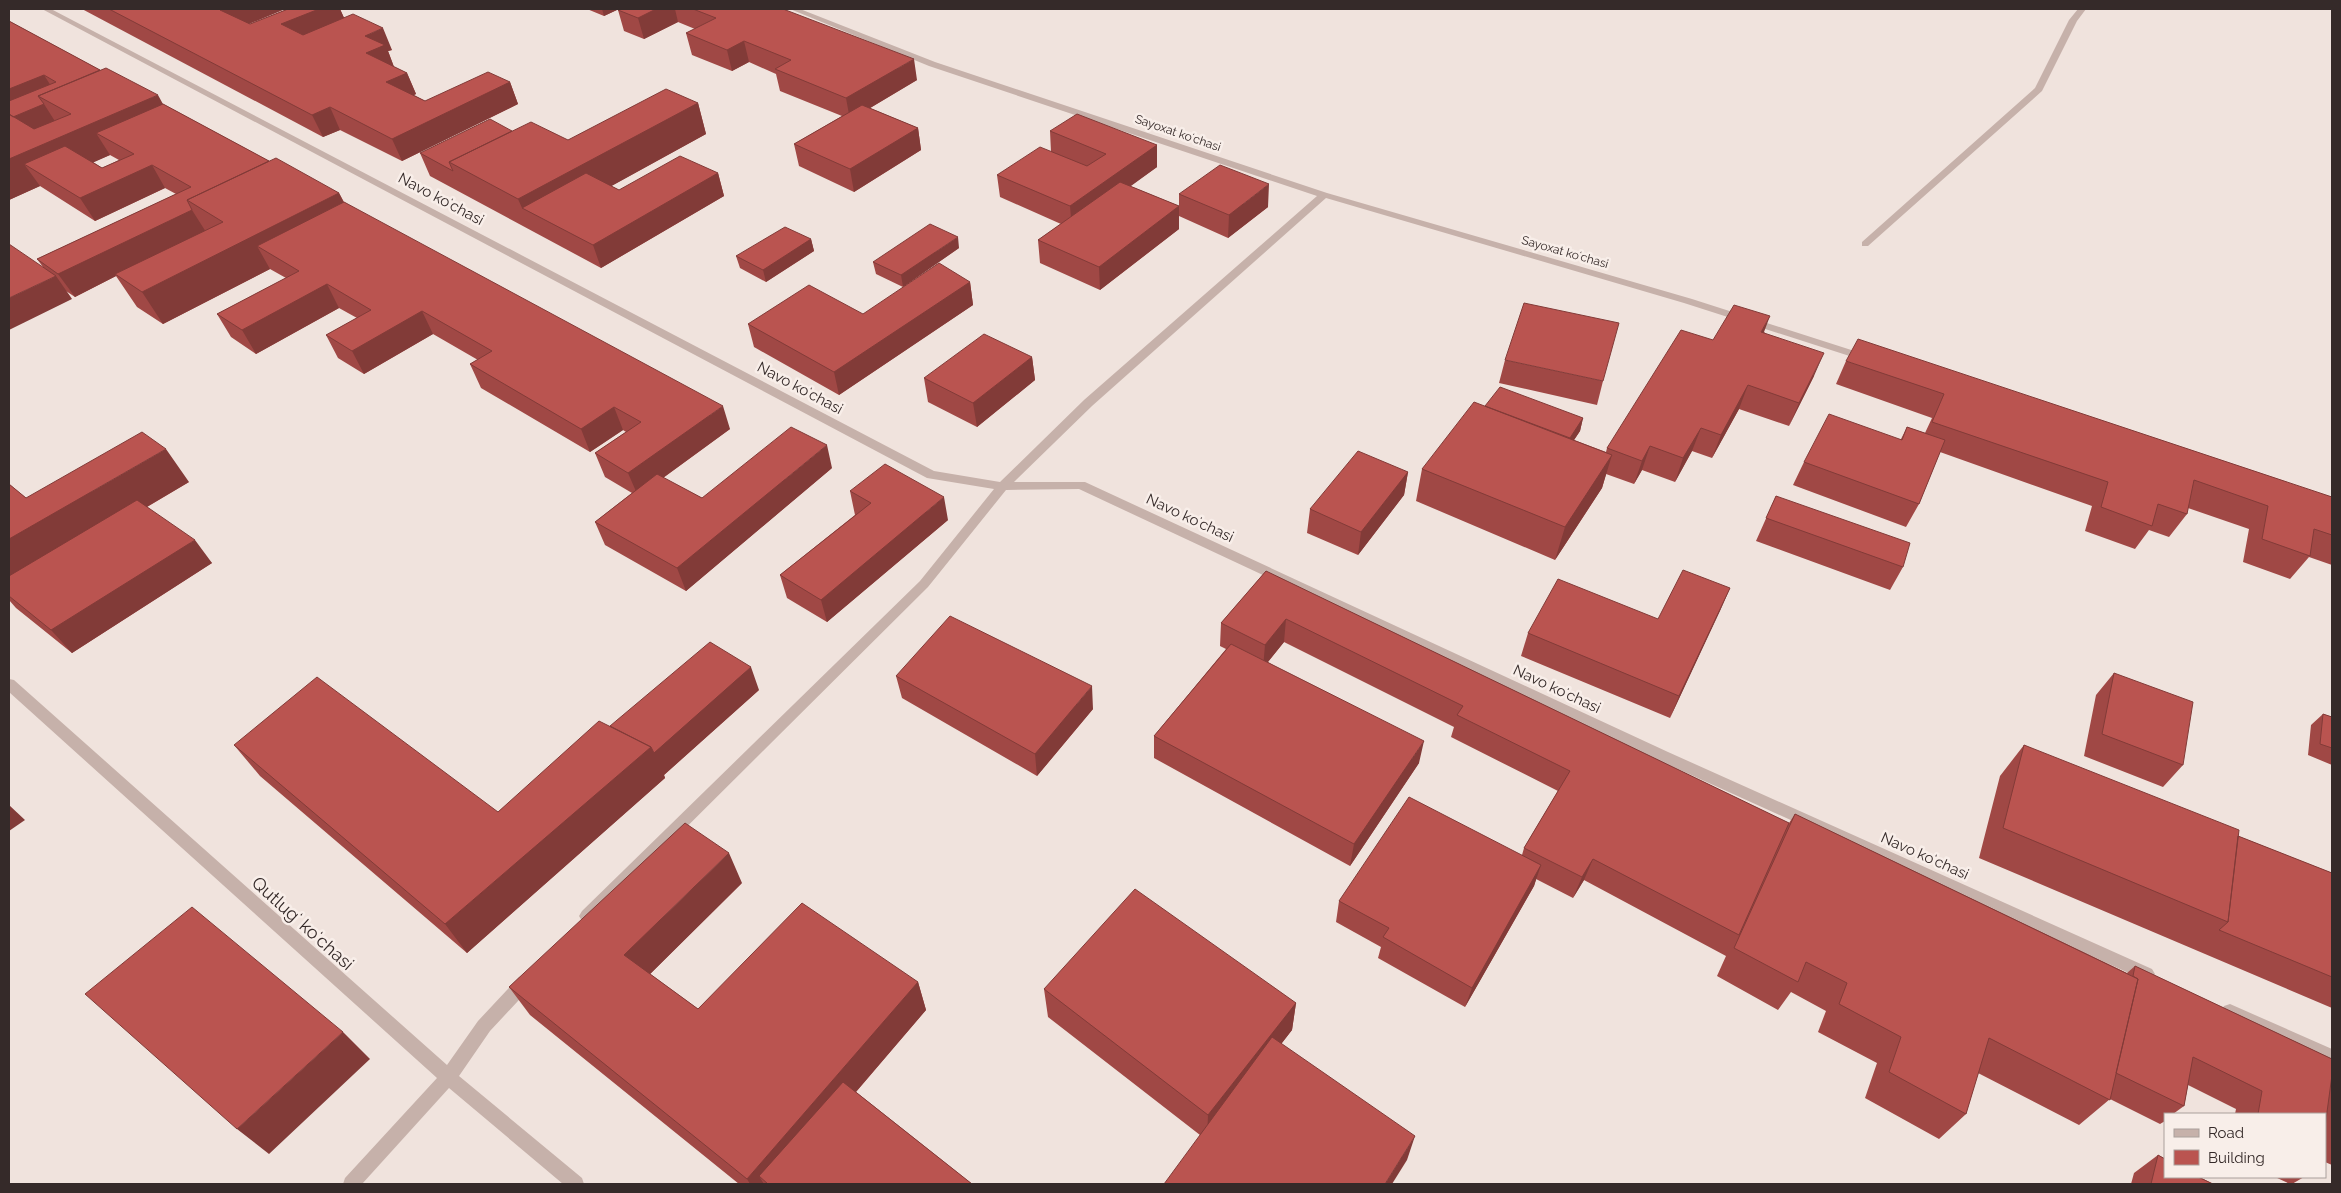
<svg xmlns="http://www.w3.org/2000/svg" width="2341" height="1193" font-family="Raleway,sans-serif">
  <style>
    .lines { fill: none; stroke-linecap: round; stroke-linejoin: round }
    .minor { fill: #c6b1aa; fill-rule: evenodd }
    .wall { fill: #a04845; fill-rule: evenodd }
    .shaded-wall { fill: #823b38 }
    .building { fill: #ba5450; stroke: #823b38 }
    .labels { text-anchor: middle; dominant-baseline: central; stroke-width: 5; stroke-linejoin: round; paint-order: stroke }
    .far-street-label { font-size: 12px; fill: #352a29; stroke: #f8eee9 }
    .street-label { font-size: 15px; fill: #352a29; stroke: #f8eee9 }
    .near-street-label { font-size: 18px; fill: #352a29; stroke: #f8eee9 }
  </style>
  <rect width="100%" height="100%" fill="#f0e3dd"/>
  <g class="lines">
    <path class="minor" d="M42,9h9l883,462 66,11 84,-82 233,-204 -388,-130 -139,-57h10l135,53 392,131 365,106 178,57v4h-8l-178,-57 -358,-105 -234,208 -78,76h71l583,270 484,217 3,5 -3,5 -5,2 -5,-2 -484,-219 -579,-271 -73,1 -78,97 -336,334 -5,2 -5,-2 -3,-5 3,-5 338,-330 74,-92 -67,-11z
      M2078,9h8l-9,12 -35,70 -174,155h-6v-4l173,-154 34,-68z
      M9,679l5,1 433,385 31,-44 41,-44 6,-2 6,2 2,5 -2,5 -41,44 -31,45 123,102 2,6h-21l-114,-96 -87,96h-19l2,-6 92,-100 -428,-386z
      M2230,1004l102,45v16l-108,-49 -2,-5 2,-5z"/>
  </g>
  <path class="wall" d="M82,9h203l-36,15h1l38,-15h52l4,9 48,32 -4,1 6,16 13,6 9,21 -2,1 11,6 85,-19 8,22 -116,57 -62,-31 -17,7z
    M587,9h32l-15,7z
    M621,9h162l134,71 -47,28 48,20 3,22 -67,42 -55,-26 -5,-22 48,-28 -62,-25 -4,-17 -27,-12 -17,9 -40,-16 -6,-22 9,-4 -17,-7 -34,17 -20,-8 -6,-21z
    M9,21l260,140 70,32 5,9 386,227 -67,49 39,20 130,-30 -146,123 -81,-46 -10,-23 37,-29 -27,-16 -10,-24 31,-21 -3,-2 -33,22 -109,-64 -11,-24 8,-4 -45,-26 -69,40 -26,-16 -12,-23 31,-17 -18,-10 -83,46 -25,-17 -14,-23 69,-36 -16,-9 -107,55 -26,-17 -21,-31 -41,21 -9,-6 6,8 -29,-32 -6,-8 139,-65 -11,-6 -70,33 -55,-35 -31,14zM110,155l9,5 -17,8 -9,-6z
    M698,103l8,31 -95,52 8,4 99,-17 6,23 -123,72 -171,-92 -10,-23 92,-22 56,9z
    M1050,131l107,14v22l-27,19 49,20v-12l89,13 -40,31 -49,-22v13l-79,61 -60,-27 -2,-23 23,-16 -61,-27 -3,-22 54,-23z
    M811,239l3,12 -48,31 -26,-14 -4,-12z
    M959,248l-56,39 -27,-13 -3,-12z
    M970,282l3,23 -134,90 -85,-48 -6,-23 115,-10z
    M1764,332l50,44 -25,50 -50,-17 -27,49 -20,-7 -17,31 -33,-12 -8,14 -28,-10 -4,14 -47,72 -139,-59 6,-32 63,-63 98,12 -3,13 -6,9 32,12 1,-4 106,-108z
    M1032,357l3,23 -58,47 -49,-25 -4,-24z
    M1505,360l98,21 -6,24 -98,-22z
    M1846,361l486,136v68l-23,-8 -19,22 -47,-17 6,-33 -61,-21 -1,6 -18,23 -20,-7 -14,19 -50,-18 7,-25 -152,-54 -21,52 -13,23 -113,-42 11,-23 97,-23 6,-12 18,6 7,-15 -96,-34z
    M1408,472l-4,23 -46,60 -51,-22 3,-24z
    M189,482l-42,25 65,56 -140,90 -56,-45 -7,-8v-116l17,14z
    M850,491l98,29 -121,102 -40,-24 -7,-23 75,-60z
    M1776,496l127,71 -13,23 -134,-49z
    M1266,571l523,252 6,-9 332,159 8,-7 197,93v106l-7,-3v-48h-90l1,-5 -48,-24 -4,21 -11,8h-8v7l-5,3 -50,-25 -31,26 -101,-52 -12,41 -27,25 -74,-41 12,-35 -59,-31 8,-21 -35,-19 -13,18 -61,-34 9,-20 -142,-76 -11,18 -37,-19 -2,7 -69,121 -87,-49 3,-11 -45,-25 3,-21 183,-46 2,-7 34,-57 -107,-54 3,-10 -170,-85 -16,20 151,101 -69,103 -196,-108v-22l72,-87 -6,-3 1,-23z
    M1730,588l-60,130 -149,-62 7,-23 130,-14z
    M2114,673l69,92 -20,22 -79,-31 12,-61z
    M896,676l197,33 -56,67 -135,-78z
    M759,690l-95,85 1,3 -198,175 -207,-177 -26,-31 264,67 112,-86z
    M2323,714l9,3v48l-24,-10 3,-30z
    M2024,745l214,91 94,37v135l-353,-150 21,-82z
    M742,883l-92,91 48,35 220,-27 8,28 -70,82 116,92h-233l-209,-169 -21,-28z
    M1044,989l252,14 -4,27 -11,14 126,116 -207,-25 -152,-118z
    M2158,1155l55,29h-82l3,-11z
    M2275,1177h29l-12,7h-2z"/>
  <path class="shaded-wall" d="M222,9h63l-54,22 -11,-21z
    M319,9h21l6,13 -55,24 -10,-22z
    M602,9h17l-15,7z
    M656,9h19l3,13 -34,17 -6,-21z
    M383,28l9,22 -4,1 6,16 -28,-14 -1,-17z
    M744,41l5,21 -17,9 -5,-21z
    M914,59l3,21 -67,40 -4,-22z
    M407,73l9,21 -20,9 -10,-21z
    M44,75l14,22 -20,-1 -29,21v-28z
    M510,82l8,22 -116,57 -10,-22z
    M158,95l17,31 -79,7 14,22 -58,26 -28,-17 16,22 -31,14v-41z
    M698,103l8,31 -158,87 -26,-13 -4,-9z
    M44,104l14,22 -35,15 -14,-22z
    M330,107l10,23 -17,7 -11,-22z
    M918,128l3,22 -67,42 -4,-23z
    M1157,145v22l-85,62 -2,-23z
    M152,165l13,23 -70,33 -15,-23z
    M718,173l6,23 -123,72 -8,-23z
    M1269,184l-1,23 -40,31 1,-23z
    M339,193l16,32 -98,21 13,23 -107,55 -21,-32z
    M1179,206v23l-79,61 -1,-23z
    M192,210l14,22 -91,42 1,2 -41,21 -17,-23z
    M958,237l1,11 -56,39 -2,-12z
    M811,239l3,12 -48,31 -3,-12z
    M56,276l16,23 -63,31v-32z
    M970,282l3,23 -134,90 -5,-23z
    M327,284l12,24 -83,46 -14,-24z
    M422,311l11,23 -69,40 -12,-23z
    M1770,316l-9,24v-8z
    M1824,353l-10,23 -25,50 10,-23z
    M1032,357l3,23 -58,47 -4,-24z
    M1748,385l-9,24 -27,49 9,-23z
    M723,406l7,23 -92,67 -10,-23z
    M614,407l9,23 -33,22 -9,-23z
    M1583,418l-3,13 -16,24 3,-12z
    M1701,428l-9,23 -17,31 8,-24z
    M827,445l5,23 -146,123 -9,-23z
    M1650,446l-8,24 -8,14 8,-23z
    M166,449l23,33 -180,106v-49z
    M1612,455l-10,33 -47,72 10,-33z
    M1408,472l-4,23 -46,60 3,-23z
    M944,497l4,23 -121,102 -6,-22z
    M195,540l17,23 -140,90 -21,-23z
    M1730,588l-10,23 -50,107 9,-22z
    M1286,619l-2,23 -21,26 2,-23z
    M751,667l8,23 -95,85 1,3 -198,175 -22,-29 206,-177z
    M1092,686l1,23 -56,67 -2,-22z
    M1424,741l-5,22 -69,103 4,-22z
    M9,805l16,15 -16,11z
    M729,853l13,30 -101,100 -17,-28z
    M1593,859l-9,21 -11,18 9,-21z
    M1541,865l-7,21 -69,121 7,-19z
    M918,982l8,28 -149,174 -18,-8 5,8h-14l-3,-5z
    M1296,1003l-4,27 -85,110 1,-25z
    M343,1032l27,27 -101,95 -32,-25z
    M1415,1136l-8,24 -15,24h-7z"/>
  <path class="building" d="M109,9h113l-2,1 30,14 38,-15h31l-38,15 22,11 50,-21 30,14 -18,8 20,9 -19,8 41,20 -21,9 39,19 63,-29 22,10 -118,57 -62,-32 -18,8z
    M621,9h35l-18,9 -20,-8z
    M693,9h90l131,50 -68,39 -71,-29 16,-9 -47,-19 -17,9 -41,-17 30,-15z
    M9,21l91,49 -62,26 6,8 -31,13 -4,-3v-13l47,-19 -12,-7 -35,14z
    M106,68l52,27 -149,64v-45l25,15 37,-15 -33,-18z
    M666,89l32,14 -180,96 -69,-37 82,-40 37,18z
    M163,104l106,57 -82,39 5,10 -134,64 -21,-15 154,-72 -39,-22 -72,33 -56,-34 41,-18 37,22 32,-14 -38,-21z
    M862,105l56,23 -68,41 -56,-25z
    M1077,114l80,31 -87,61 -73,-31 43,-28 47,19 19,-12 -56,-23z
    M490,119l22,12 -63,31 4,9 -33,-18z
    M680,156l38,17 -125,72 -71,-37 64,-35 33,17z
    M276,158l63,35 -197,99 -27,-18 108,-52 -36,-22z
    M1220,165l49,19 -40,31 -50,-21z
    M1120,182l59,24 -80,61 -61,-27z
    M344,202l379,204 -95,67 -33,-20 46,-31 -27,-15 -33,22 -111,-65 22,-13 -70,-40 -70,40 -26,-16 45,-25 -44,-26 -85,46 -25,-16 82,-43 -42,-25z
    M930,224l28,13 -57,38 -28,-13z
    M785,227l26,12 -48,31 -27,-14z
    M9,244l47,32 -47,22z
    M939,263l31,19 -136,90 -86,-48 61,-39 54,29z
    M1524,303l95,20 -16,58 -98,-21z
    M1734,305l36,11 -9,16 63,21 -25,50 -51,-18 -27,50 -20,-7 -18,30 -33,-12 -8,15 -35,-13 74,-118 32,10z
    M984,334l48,23 -59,46 -49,-25z
    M1858,339l474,158v38l-18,-6 -4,27 -48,-17 6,-33 -74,-26 -7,34 -29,-10 -6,22 -51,-19 7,-25 -176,-60 12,-28 -98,-33z
    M1500,387l83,31 -13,20 -85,-32z
    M1474,402l138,53 -47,72 -143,-58z
    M1829,414l73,26 5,-13 38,13 -26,64 -115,-42z
    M791,427l36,18 -150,123 -82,-46 62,-48 45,24z
    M142,432l24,17 -157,90v-55l17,14z
    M1358,451l50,21 -47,60 -51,-23z
    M885,464l59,33 -123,103 -41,-25 91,-72 -21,-12z
    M1776,496l134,47 -7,24 -137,-49z
    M137,500l58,40 -144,90 -42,-34v-20z
    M1683,570l47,18 -51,108 -151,-63 30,-54 100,40z
    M1266,571l523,252 -50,112 -146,-76 -11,18 -58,-29 46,-77 -113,-56 6,-9 -177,-87 -21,26 -44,-22z
    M950,616l142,70 -57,68 -139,-78z
    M710,642l41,25 -97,86 -3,-6 -41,-21z
    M1231,644l193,97 -70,103 -200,-108z
    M2114,673l79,29 -10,63 -81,-31z
    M317,677l181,135 101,-91 52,26 -206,177 -211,-179z
    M2323,714l9,3v31l-12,-4z
    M2024,745l215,85 -11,92 -225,-94z
    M1409,797l132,68 -69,123 -89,-51 6,-9 -50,-27z
    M1795,814l343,165 -28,121 -121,-62 -23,76 -77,-42 12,-35 -62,-33 8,-21 -41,-21 -8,20 -64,-34z
    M685,823l44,30 -105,102 74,54 104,-106 116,79 -171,197 -238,-192z
    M2238,836l94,37v104l-113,-47 9,-8z
    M1135,889l161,114 -88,112 -164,-126z
    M192,907l151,125 -106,97 -152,-135z
    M2135,966l197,93v16l-7,52v-13h-67l4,-23 -69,-34 -9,49 -68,-33 22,-94 -5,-3z
    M1272,1037l143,99 -30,48h-221z
    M843,1082l129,102h-204l-9,-8z
    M2158,1155l7,4v18h33l15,7h-62z"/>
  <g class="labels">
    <g class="far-street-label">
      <text transform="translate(1178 133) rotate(19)">Sayoxat koʻchasi</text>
      <text transform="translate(1565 252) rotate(16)">Sayoxat koʻchasi</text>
    </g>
    <g class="street-label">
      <text transform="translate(441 199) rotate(28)">Navo koʻchasi</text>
      <text transform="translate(800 388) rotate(28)">Navo koʻchasi</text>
      <text transform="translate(1190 518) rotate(25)">Navo koʻchasi</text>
      <text transform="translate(1557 689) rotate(25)">Navo koʻchasi</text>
      <text transform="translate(1925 856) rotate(24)">Navo koʻchasi</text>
    </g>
    <g class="near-street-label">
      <text transform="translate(303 923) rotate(42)">Qutlugʻ koʻchasi</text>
    </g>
  </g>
  <rect width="2341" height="1193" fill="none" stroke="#352a29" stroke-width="20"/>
  <rect x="2164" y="1113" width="162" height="65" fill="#f8eee9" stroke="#aaa09c"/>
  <rect x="2174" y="1129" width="25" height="8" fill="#c6b1aa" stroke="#aaa09c"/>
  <text x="2208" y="1138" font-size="15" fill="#352a29">Road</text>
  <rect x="2174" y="1150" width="25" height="15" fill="#ba5450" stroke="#aaa09c"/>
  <text x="2208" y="1163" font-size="15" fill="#352a29">Building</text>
</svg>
